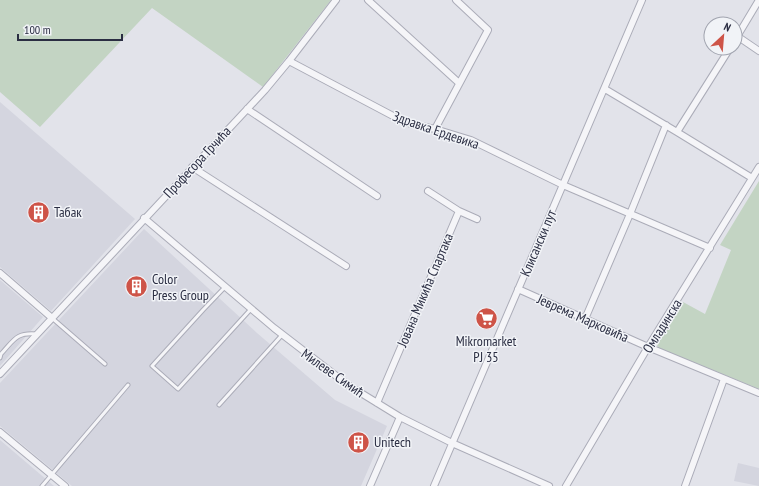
<svg xmlns="http://www.w3.org/2000/svg" width="759" height="486" font-family="'PT Sans Narrow',sans-serif">
  <style>
    .built { fill: #d4d5df }
    .green { fill: #c3d4c3 }
    .lines { fill: none; stroke-linecap: round; stroke-linejoin: round }
    .service-casing { stroke: #abacb8; stroke-width: 5 }
    .minor-casing { stroke: #abacb8; stroke-width: 8 }
    .service { stroke: #f5f5f8; stroke-width: 3 }
    .minor { stroke: #f5f5f8; stroke-width: 6 }
    .labels { text-anchor: middle; dominant-baseline: central; stroke-width: 3; stroke-linejoin: round; paint-order: stroke }
    .street-label { font-size: 14px; fill: #2a2d42; stroke: #f1f3f7 }
    .poi-label { font-size: 14px; fill: #2a2d42; stroke: #f1f3f7; text-anchor: start }
  </style>
  <rect width="100%" height="100%" fill="#e2e3ea"/>
  <path class="built" d="M0,102l135,117 -84,92 -51,-44z
    M144,229l113,104 78,67 52,26 -26,60h-289l-72,-60v-43z
    M0,280l43,37 -43,49z
    M0,440l54,46h-54z
    M738,463l21,5v18l-25,-5z"/>
  <path class="green" d="M0,0h331l-68,87 -111,-79 -112,119 -40,-35z
    M759,181v208l-100,-41 -2,-3 26,-43 22,12 26,-64 -11,-5z"/>
  <g class="lines">
    <defs>
      <path id="service" d="M225,287l-22,23 -51,56 26,23 73,-80
        M52,318l53,46
        M0,358l1,-4c13,-14 15,-22 36,-20
        M219,405l63,-70
        M42,486l86,-101"/>
      <path id="minor" d="M368,0l91,83
        M737,36l22,15
        M735,40l24,-40
        M289,61l106,56 16,7 24,5 36,11 92,45 147,63
        M605,89l72,43 75,46
        M247,109l130,87
        M435,129l53,-99 -32,-30
        M677,132l53,-84
        M192,167l154,99
        M459,211l18,8
        M144,218l130,110 74,57 52,32 52,26 97,43
        M0,273l52,45
        M518,289l130,58 111,46
        M585,319l45,-105 36,-89
        M0,374l265,-284 24,-29 47,-61
        M377,403l82,-192 -31,-20
        M0,432l65,54
        M370,486l30,-69
        M434,486l208,-486
        M566,486l82,-139 111,-180
        M685,486l39,-107"/>
    </defs>
    <use href="#service" class="service-casing"/>
    <use href="#minor" class="minor-casing"/>
    <use href="#service" class="service"/>
    <use href="#minor" class="minor"/>
  </g>
  <defs>
    <symbol id="building-disc" viewBox="-11 -11 22 22"><circle r="9.5" fill="#ce5448" stroke="#f1f3f7"/><path d="M-4-6H4V6H1V3H-1V6H-4ZM-2.5-4.3h1.7v1.8h-1.7ZM.8-4.3h1.7v1.8H.8ZM-2.5-1h1.7V.8h-1.7ZM.8-1h1.7V.8H.8Z" fill="#fff"/></symbol>
    <symbol id="supermarket-disc" viewBox="-11 -11 22 22"><circle r="9.5" fill="#ce5448" stroke="#f1f3f7"/><path d="M-6-5.5h2.5l.6 2H6L4.5 2H-2.5L-4.4-4H-6ZM-1.5 3.2a1.3 1.3 0 1 0 .1 0ZM3 3.2a1.3 1.3 0 1 0 .1 0Z" fill="#fff"/></symbol>
  </defs>
  <g fill-rule="evenodd">
    <use href="#building-disc" x="26" y="200" width="25" height="25"/>
    <use href="#building-disc" x="124" y="274" width="25" height="25"/>
    <use href="#supermarket-disc" x="474" y="306" width="25" height="25"/>
    <use href="#building-disc" x="346" y="430" width="25" height="25"/>
  </g>
  <g class="labels">
    <g class="street-label">
      <text transform="translate(436 130) rotate(19)">Здравка Ердевика</text>
      <text transform="translate(197 162) rotate(-47)">Професора Грчића</text>
      <text transform="translate(538 243) rotate(-67)">Клисански пут</text>
      <text transform="translate(425 290) rotate(-67)">Јована Микића Спартака</text>
      <text transform="translate(583 318) rotate(24)">Јеврема Марковића</text>
      <text transform="translate(662 326) rotate(-58)">Омладинска</text>
      <text transform="translate(333 373) rotate(35)">Милеве Симић</text>
    </g>
    <g class="poi-label">
      <text x="54" y="212">Табак</text>
      <text x="152" y="279">Color<tspan x="152" dy="16">Press Group</tspan></text>
      <text x="486" y="341" text-anchor="middle">Mikromarket<tspan x="486" dy="16">PJ 35</tspan></text>
      <text x="374" y="442">Unitech</text>
    </g>
  </g>
  <g transform="translate(723 36) rotate(26)"><circle r="19" fill="#f1f3f7" stroke="#a1a4af"/>
  <path d="M0-3L7 15L0 10L-7 15Z" fill="#ce5448"/>
  <text y="-6" font-size="11" font-weight="bold" text-anchor="middle" fill="#2a2d42">N</text>
  </g>
  <path d="M18 34v6h104v-6" fill="none" stroke="#2a2d42" stroke-width="2"/>
  <text x="24" y="34" font-size="12" fill="#2a2d42" stroke="#f1f3f7" stroke-width="3" paint-order="stroke">100 m</text>
</svg>
